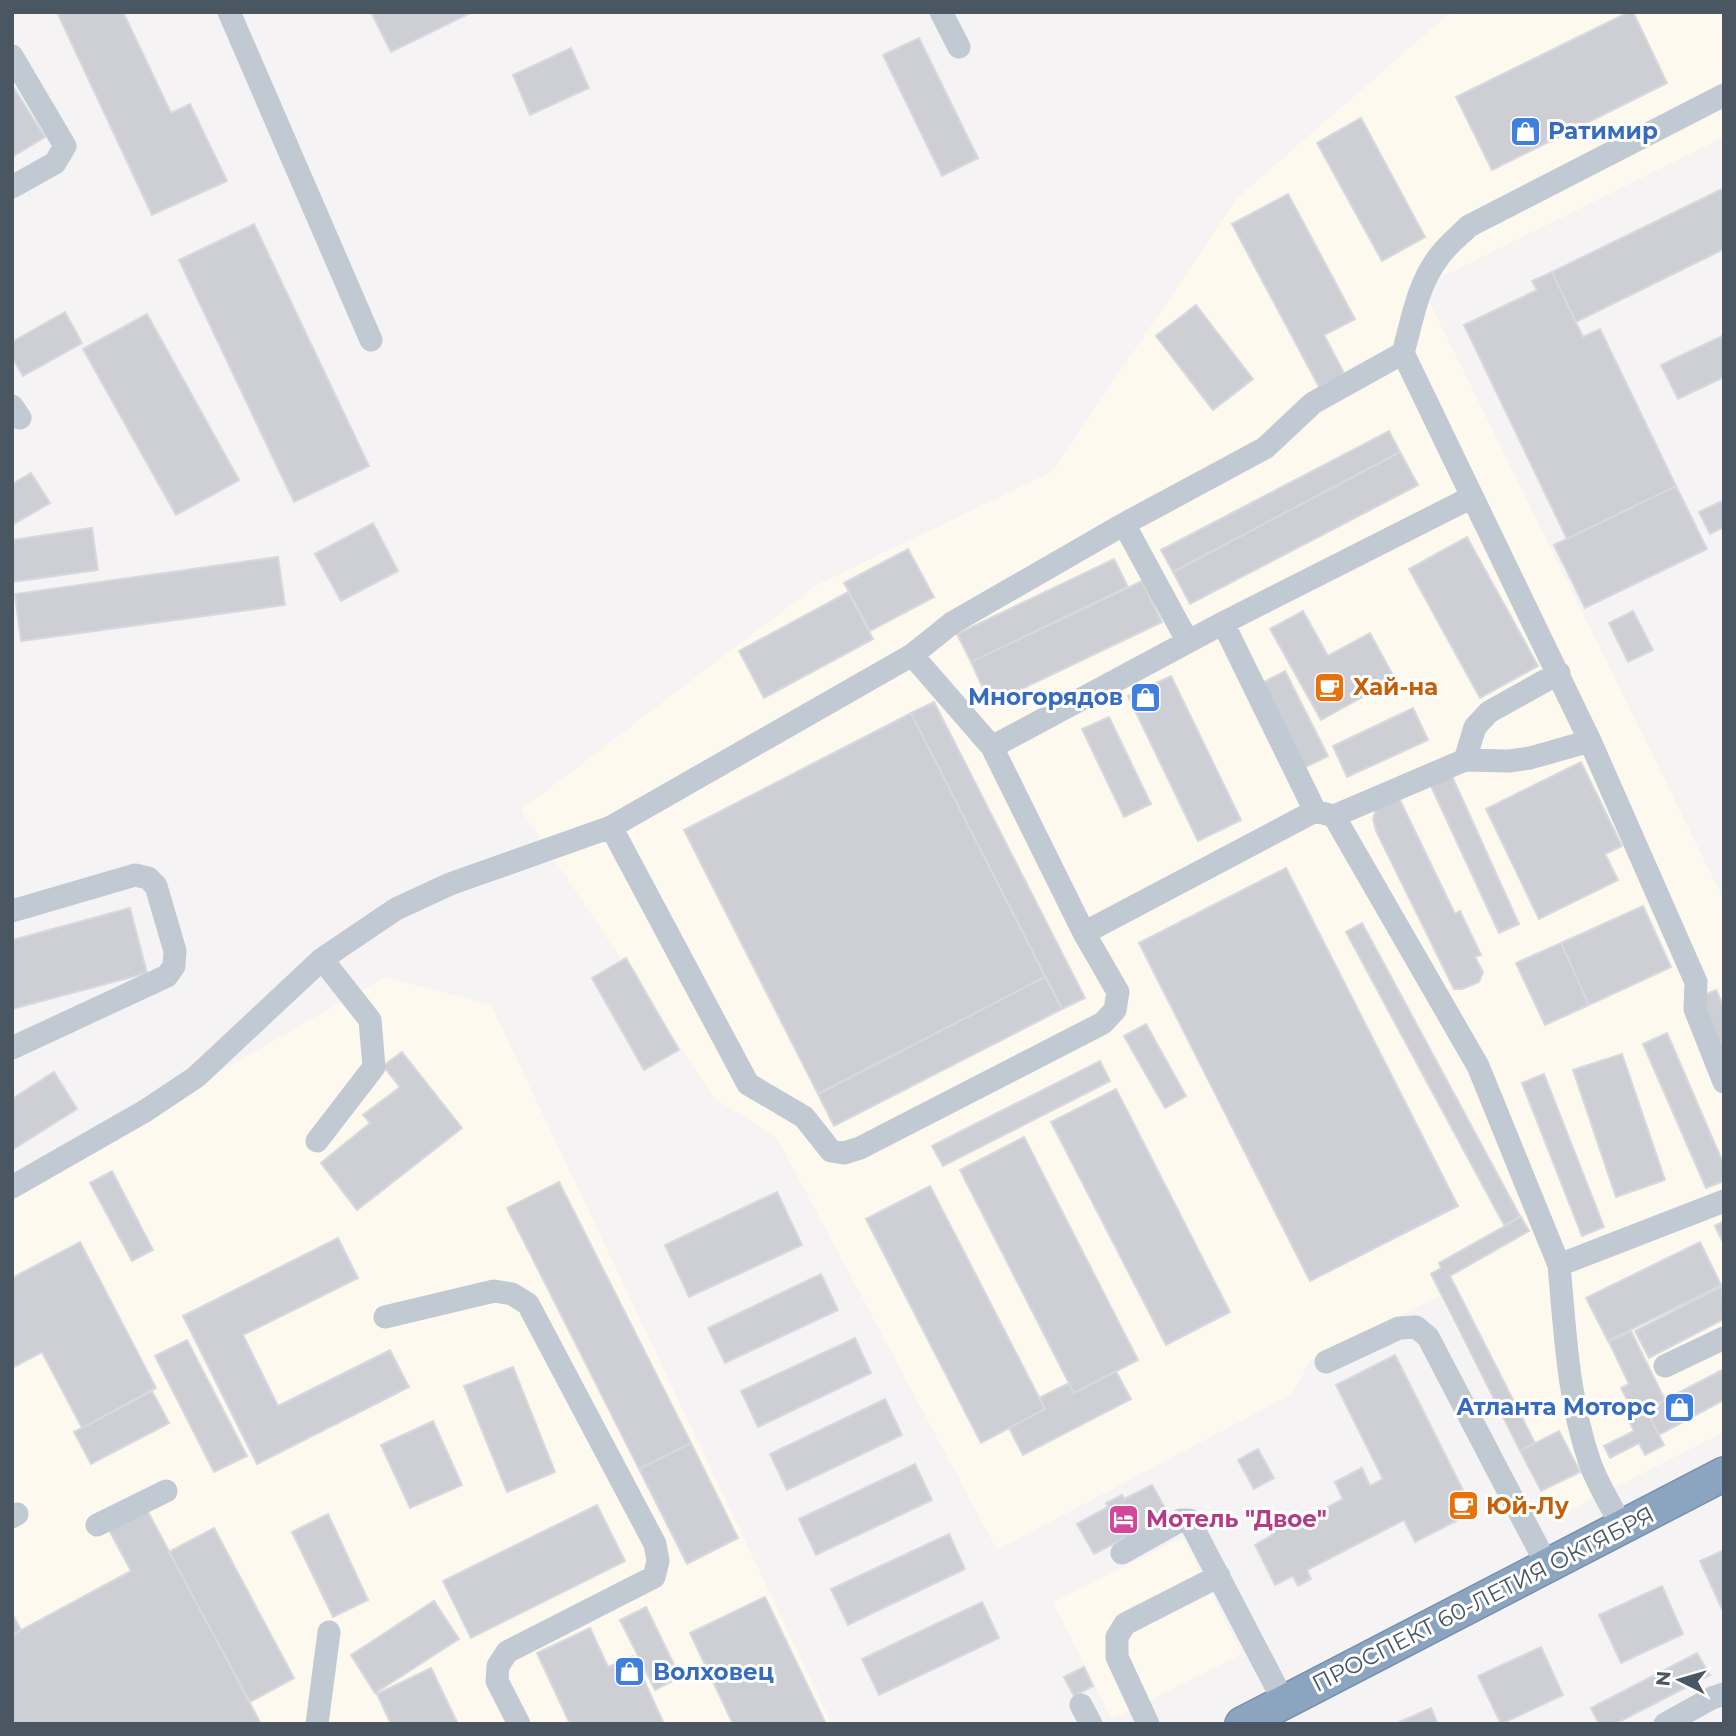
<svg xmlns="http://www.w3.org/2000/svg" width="1736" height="1736" font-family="Montserrat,sans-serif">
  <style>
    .commercial { fill: #fdf9ef }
    .building { fill: #cdcfd5; stroke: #d7d9de; stroke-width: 2 }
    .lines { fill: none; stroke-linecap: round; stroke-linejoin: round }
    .highway-casing { stroke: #7690ad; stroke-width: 36 }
    .minor { stroke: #c1cad2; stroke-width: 23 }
    .highway { stroke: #8ba5c1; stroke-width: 33 }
    .labels { text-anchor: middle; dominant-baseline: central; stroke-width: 6; stroke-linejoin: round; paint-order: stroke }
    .shop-label { font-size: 23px; font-weight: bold; fill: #366cbe; stroke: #fff; text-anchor: start }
    .food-label { font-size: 23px; font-weight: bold; fill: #c56008; stroke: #fff; text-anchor: start }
    .hotel-label { font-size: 23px; font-weight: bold; fill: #b23c85; stroke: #fff; text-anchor: start }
    .street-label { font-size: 23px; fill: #4a5661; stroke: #fff }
  </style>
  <rect width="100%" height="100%" fill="#f5f3f3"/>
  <path class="commercial" d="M1451,12h273v125l-302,150 302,613v532l-171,87 -114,-223 -129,65 -18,33 -295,156 -220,-412 -63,-40 -193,-288 296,-225 236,-114 184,-273z
    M385,977l106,28 341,719h-820v-534z
    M1183,1537l59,117 -130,65 -59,-117z"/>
  <path class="building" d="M57,12h66l48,101 19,-9 37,77 -75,34z
    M371,12h101l-81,40z
    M1629,12h4l34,71 -175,87 -36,-73z
    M919,38l59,120 -36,18 -59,-121z
    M571,48l18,40 -59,27 -17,-40z
    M12,85l33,52 -33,20z
    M1361,118l64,119 -43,24 -65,-118z
    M1724,188v61l-148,73 -24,-50z
    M1288,194l67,125 -31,16 20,38 -25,14 -87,-163z
    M254,224l115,242 -75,36 -115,-242z
    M1552,272l31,65 17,-8 76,157 -109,53 -103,-214 73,-35 -5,-9z
    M1196,305l57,74 -40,31 -57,-74z
    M65,312l17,31 -59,33 -11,-19v-15z
    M147,314l92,166 -63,35 -93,-166z
    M1724,335v42l-46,22 -17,-34z
    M1389,431l11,21 -227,120 -12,-22z
    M1400,452l18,33 -228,119 -17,-32z
    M31,473l19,30 -38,22v-41z
    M1676,486l31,63 -122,59 -31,-63z
    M1724,500v27l-14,7 -11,-22z
    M373,523l25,48 -57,30 -26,-47z
    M92,528l6,42 -86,12v-42z
    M1467,537l71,129 -58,32 -71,-129z
    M908,549l26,48 -64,34 -26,-48z
    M278,557l7,48 -264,36 -6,-47z
    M1114,559l14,28 -157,75 -14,-28z
    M1142,581l20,41 -172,82 -19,-42z
    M848,592l25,47 -109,59 -25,-47z
    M1303,611l25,45 42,-23 25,46 -74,41 -51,-91z
    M1633,611l20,39 -25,12 -19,-39z
    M1285,671l43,85 -24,12 -42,-85z
    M1171,676l70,144 -43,21 -70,-145z
    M934,702l151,296 -23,11 -151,-296z
    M1413,708l15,32 -81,37 -14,-31z
    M911,713l134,264 -227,117 -134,-264z
    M1109,717l42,87 -27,13 -42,-88z
    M1581,762l41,84 -17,8 13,26 -79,39 -53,-110z
    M1451,774l68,150 -20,9 -69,-149z
    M1399,798l56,116 5,-3 21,44 -6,2 8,15 -4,10 -17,7h-8l-78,-158 -3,-12 3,-10z
    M1286,868l172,338 -148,75 -171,-338z
    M1643,906l28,61 -82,38 -28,-62z
    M130,908l17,65 -135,36v-69z
    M1362,923l158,293 -16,9 -158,-293z
    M1561,943l28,62 -44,20 -29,-62z
    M626,958l53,92 -35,20 -52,-92z
    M1045,977l17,32 -228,117 -16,-32z
    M1716,990l8,17v44l-25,-54z
    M1146,1024l40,72 -21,12 -41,-72z
    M1667,1033l57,132v16l-18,7 -63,-144z
    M402,1052l60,76 -105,82 -36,-47 49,-40 -7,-8 37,-28 -17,-21z
    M1622,1054l43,126 -49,17 -43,-127z
    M1100,1061l10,20 -167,85 -11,-20z
    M54,1072l23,37 -65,41v-51z
    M1544,1074l60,153 -22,9 -60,-153z
    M1116,1089l114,223 -64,33 -115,-223z
    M1024,1137l114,223 -64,33 -114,-223z
    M112,1171l41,79 -21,11 -42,-78z
    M559,1182l132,261 -52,26 -132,-261z
    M930,1186l115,223 -64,34 -115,-224z
    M777,1192l25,53 -113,52 -24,-52z
    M1521,1217l8,14 -79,45 85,167 -15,8 -89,-177 10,-6 -2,-5z
    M1724,1221v23l-9,-18z
    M338,1238l20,40 -115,57 35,71 112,-56 19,37 -152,77 -74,-148z
    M80,1242l76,146 -74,40 -40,-76 -30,16v-90z
    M1700,1242l21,43 -113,56 -22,-43z
    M821,1274l17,36 -113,53 -17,-35z
    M1722,1286l2,33 -75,39 -14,-27z
    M1631,1331l34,69 -30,15 -14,-27 8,-4 -20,-42z
    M855,1338l16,35 -113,54 -17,-36z
    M187,1340l60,116 -33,16 -59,-116z
    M1395,1355l79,157 -59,30 -11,-22 -97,50 4,9 -13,7 -5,-10 -18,9 -20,-40 17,-10 -4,-9 13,-7 5,10 57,-30 -8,-17 27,-14 8,18 13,-7 -47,-94z
    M513,1367l42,105 -48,20 -43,-106z
    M1724,1369v31l-65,35 -13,-25z
    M1116,1371l15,28 -108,56 -14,-27 36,-19 -6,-11 30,-15 5,10z
    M152,1391l17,32 -78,41 -17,-32z
    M885,1399l17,36 -115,55 -17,-36z
    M1646,1410l18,35 -19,10 -6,-12 -29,15 -6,-12 30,-15 -6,-12z
    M433,1421l29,64 -52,23 -29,-63z
    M1559,1431l21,41 -39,19 -21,-40z
    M691,1443l47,95 -51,26 -48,-95z
    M1258,1449l16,29 -20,11 -16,-29z
    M915,1464l17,36 -116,55 -17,-36z
    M1152,1485l17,30 -36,25 -8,-2 -31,16 -17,-30 31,-17 -2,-4 16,-8 2,4z
    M597,1505l28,56 -154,77 -28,-57z
    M147,1510l114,214h-249v-89l119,-64 -22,-41z
    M328,1514l40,86 -35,17 -41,-85z
    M214,1528l80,150 -44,24 -81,-150z
    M949,1534l16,35 -117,56 -17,-36z
    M1724,1550v59h-2l-22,-48z
    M1662,1586l21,48 -62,29 -22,-48z
    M765,1597l61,127h-93l-43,-91z
    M434,1601l25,38 -84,54 -24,-38z
    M982,1602l17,36 -120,57 -17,-36z
    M646,1607l34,70 -25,13 -35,-70z
    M12,1613l9,17 -9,5z
    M590,1628l18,39 25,-11 31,68h-94l-33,-71z
    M1541,1647l22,48 -62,29 -23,-48z
    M1697,1653l13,22 -95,49h-16l-8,-16z
    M1084,1667l9,19 -19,10 -10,-19z
    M431,1668l27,56h-67l-14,-30z
    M1431,1708l7,16h-43z"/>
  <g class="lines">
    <defs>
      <path id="highway" d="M1242,1724l482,-250"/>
    </defs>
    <use href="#highway" class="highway-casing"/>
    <path class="minor" d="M229,12l142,328
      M941,12l18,35
      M12,56l53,90 -10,17 -43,24
      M1403,353l187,388 106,241 -1,27 29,73
      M12,406l8,12
      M1124,524l64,118
      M1223,623l92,188
      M912,655l80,92 231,-124 249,-126
      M992,747l92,186
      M1465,760l44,1 21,-3 60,-17
      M1334,816l144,250 81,199
      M611,827l137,257 56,33 27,34 13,2 16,-5 243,-125 12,-13 3,-18 -34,-59 231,-122 19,5 131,-56 10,-33 14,-15 70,-39
      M12,911l123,-36 13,3 8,8 19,65 -1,15 -7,10 -155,72
      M317,1141l57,-74 -4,-47 -48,-61
      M12,1187l133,-76 51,-34 126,-118 74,-50 54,-25 161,-57 301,-172 40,-32 172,-99 141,-76 48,-45 90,-50c9,-32 14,-67 35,-95 8,-12 21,-22 31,-32l255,-131
      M385,1317l109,-26 18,3 16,10 127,240 3,17 -4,16 -147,75 -9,14 -1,15 22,43
      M1326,1362l73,-34 17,-1 12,10 119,228
      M1665,1366l59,-28
      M12,1517l5,-3
      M97,1525l69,-34
      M1622,1526c-11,-20 -24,-41 -32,-63 -22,-63 -25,-132 -31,-198l165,-64
      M1122,1553l59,-33h8l95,182
      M1081,1705l10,19
      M317,1724l12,-92
      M1148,1724l-31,-67v-20l8,-13 94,-48
      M1665,1724l47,-26 12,-4"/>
    <use href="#highway" class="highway"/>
  </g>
  <defs>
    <symbol id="shop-square" viewBox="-11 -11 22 22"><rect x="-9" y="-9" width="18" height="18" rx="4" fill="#3f7fe0" stroke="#fff"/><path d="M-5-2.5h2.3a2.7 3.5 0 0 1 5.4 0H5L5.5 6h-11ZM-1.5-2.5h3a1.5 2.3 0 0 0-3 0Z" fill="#fff"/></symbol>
    <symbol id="cafe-square" viewBox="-11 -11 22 22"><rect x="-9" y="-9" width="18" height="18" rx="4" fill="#e8710a" stroke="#fff"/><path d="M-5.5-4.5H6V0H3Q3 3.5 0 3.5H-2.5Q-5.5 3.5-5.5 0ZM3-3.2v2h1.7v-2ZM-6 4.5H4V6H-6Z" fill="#fff"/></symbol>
    <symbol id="hotel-square" viewBox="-11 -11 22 22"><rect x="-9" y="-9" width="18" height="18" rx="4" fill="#d1479c" stroke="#fff"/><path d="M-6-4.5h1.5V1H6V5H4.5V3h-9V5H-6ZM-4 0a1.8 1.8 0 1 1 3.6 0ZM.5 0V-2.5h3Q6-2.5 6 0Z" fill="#fff"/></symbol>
  </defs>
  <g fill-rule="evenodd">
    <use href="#shop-square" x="1508" y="114" width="35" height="35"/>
    <use href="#cafe-square" x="1312" y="670" width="35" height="35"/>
    <use href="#shop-square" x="1128" y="680" width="35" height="35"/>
    <use href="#shop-square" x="1662" y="1390" width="35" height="35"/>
    <use href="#cafe-square" x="1446" y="1488" width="35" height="35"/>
    <use href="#hotel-square" x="1106" y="1502" width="35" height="35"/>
    <use href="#shop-square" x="612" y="1654" width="35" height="35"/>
  </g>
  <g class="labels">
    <g class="shop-label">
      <text x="1548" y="131">Ратимир</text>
      <text x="1123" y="697" text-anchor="end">Многорядов</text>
      <text x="1656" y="1407" text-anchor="end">Атланта Моторс</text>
      <text x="653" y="1672">Волховец</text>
    </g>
    <g class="food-label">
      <text x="1353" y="687">Хай-на</text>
      <text x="1486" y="1506">Юй-Лу</text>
    </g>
    <g class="hotel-label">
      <text x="1146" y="1519">Мотель "Двое"</text>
    </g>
    <g class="street-label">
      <text transform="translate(1483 1599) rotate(-27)">ПРОСПЕКТ 60-ЛЕТИЯ ОКТЯБРЯ</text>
    </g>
  </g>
  <rect width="1736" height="1736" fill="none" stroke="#4a5661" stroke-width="28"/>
  <g transform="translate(1680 1680) rotate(275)" stroke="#ffffff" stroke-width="5" paint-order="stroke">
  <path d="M0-5L12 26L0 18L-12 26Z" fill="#4a5661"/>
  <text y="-10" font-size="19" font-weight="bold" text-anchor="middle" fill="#4a5661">N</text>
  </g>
</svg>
